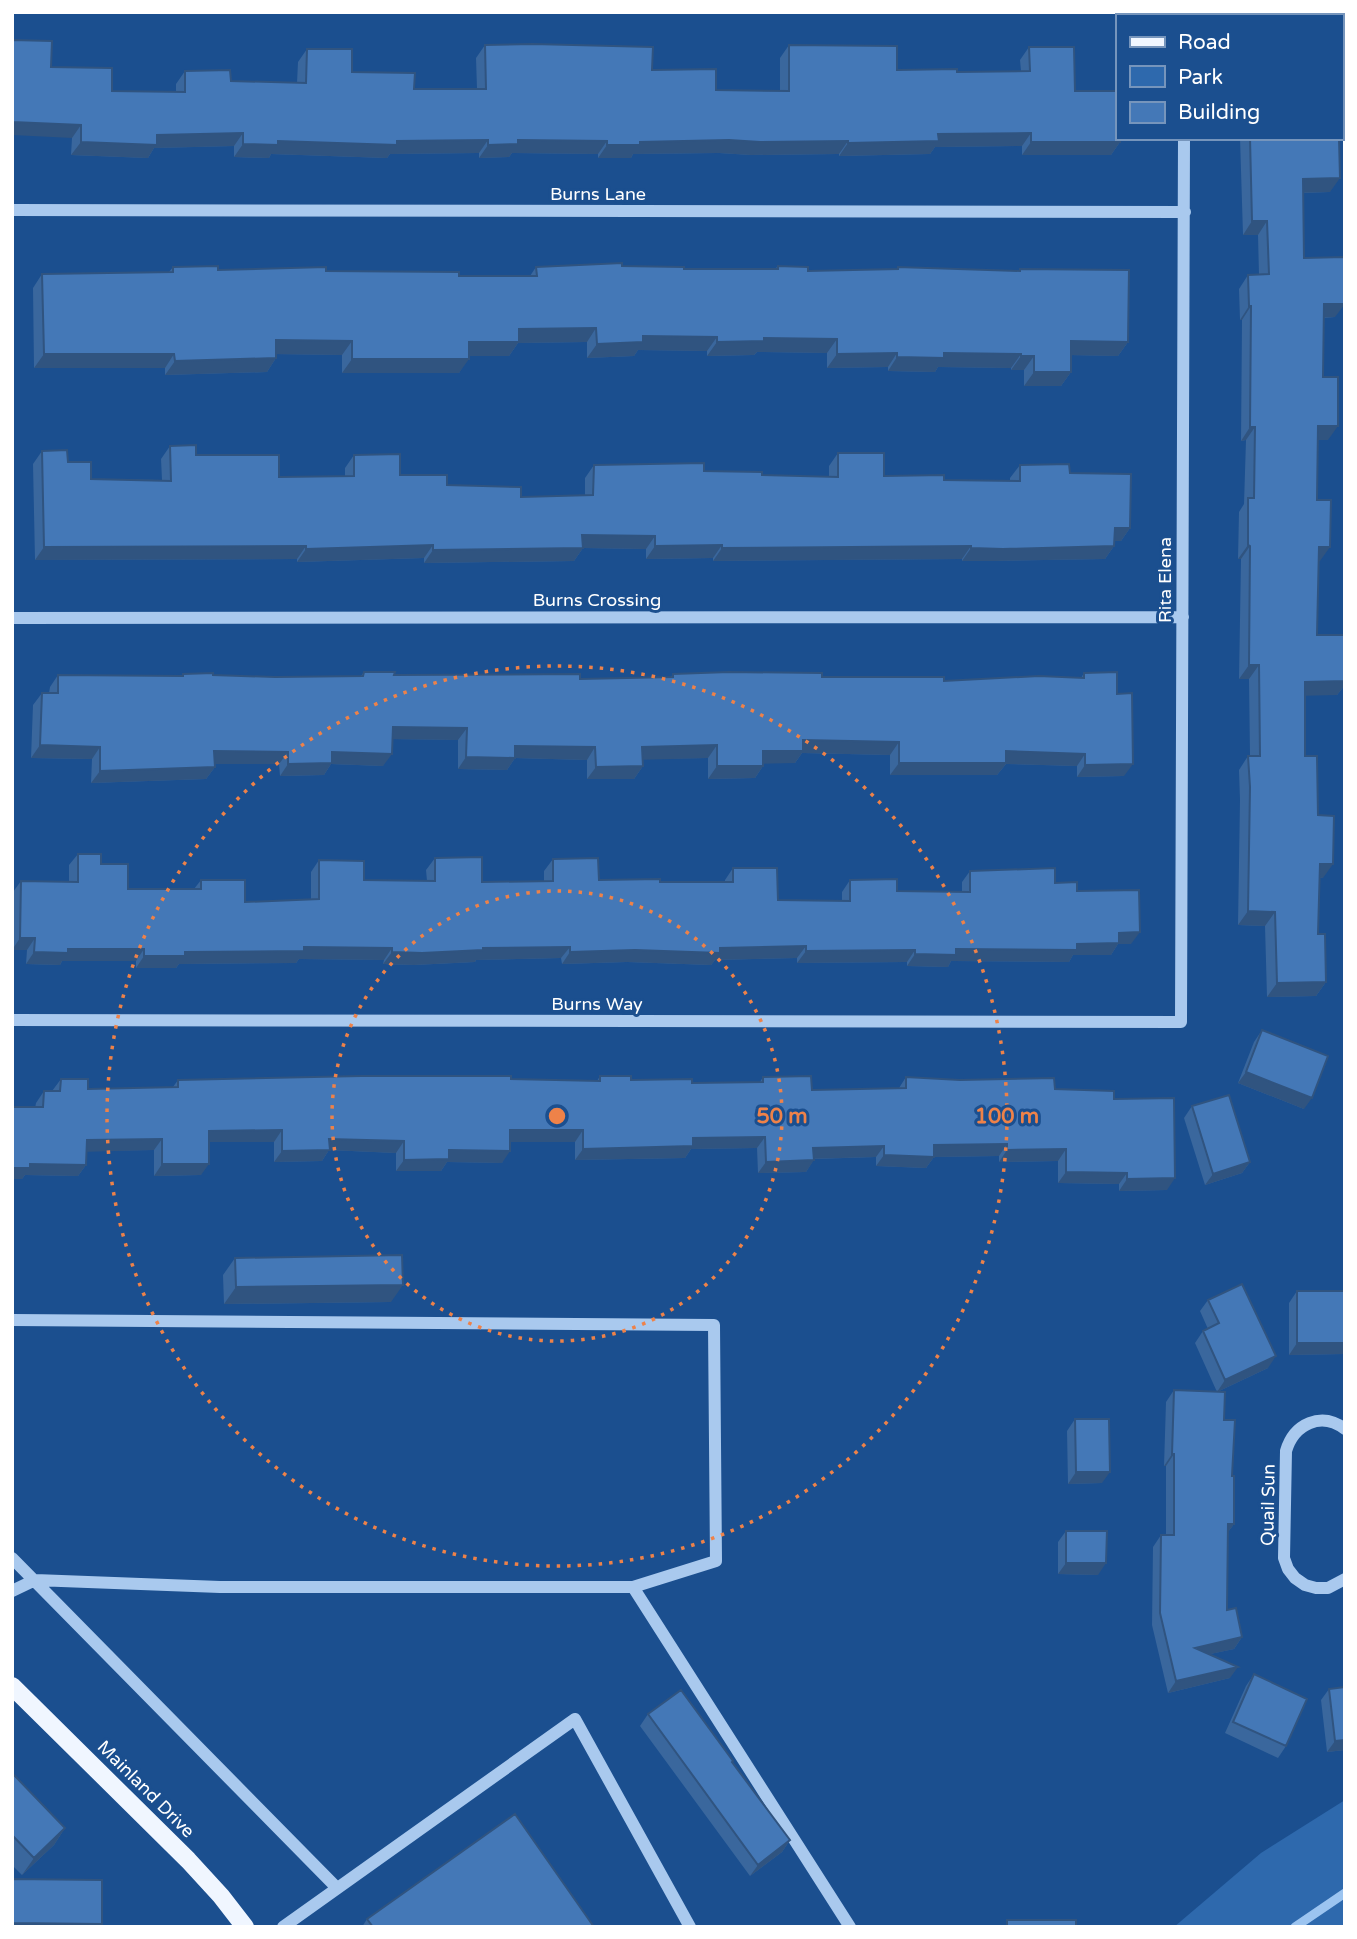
<svg xmlns="http://www.w3.org/2000/svg" width="1357" height="1939" font-family="'Varela Round',sans-serif">
  <style>
    .green { fill: #2e69ad }
    .lines { fill: none; stroke-linecap: round; stroke-linejoin: round }
    .stream { stroke: #9cc4f0; stroke-width: 9 }
    .minor { stroke: #a9c9ee; stroke-width: 12 }
    .major { stroke: #f0f6ff; stroke-width: 18 }
    .wall { fill: #3a679d }
    .shaded-wall { fill: #305480 }
    .building { fill: #4478b7; stroke: #305480; stroke-width: 2 }
    .ring { fill: none; stroke: #ee8249; stroke-width: 3.5; stroke-dasharray: 3.5 7 }
    .labels { text-anchor: middle; dominant-baseline: central; stroke-width: 6; stroke-linejoin: round; paint-order: stroke }
    .street-label { font-size: 18px; fill: #fff; stroke: #1b4f8f }
    .centre { fill: #ee8249; stroke: #1b4f8f; stroke-width: 3.5 }
    .ring-label { font-size: 21px; text-anchor: middle; font-weight: bold; fill: #ee8249; stroke: #1b4f8f; stroke-width: 6; stroke-linejoin: round; paint-order: stroke }
  </style>
  <rect width="100%" height="100%" fill="#1b4f8f"/>
  <path class="green" d="M1345,1800v127h-171l87,-74z"/>
  <g class="lines">
    <path class="stream" d="M1295,1927l50,-34"/>
    <path class="minor" d="M1184,12v4
      M12,210l1173,2
      M12,618l1171,-1
      M12,1020l1169,2 3,-884
      M12,1320l702,5 2,236 -83,26
      M1345,1429c-24,-18 -51,-5 -59,22l-2,107 4,11 7,9 10,7 11,3h12l17,-9
      M12,1558l325,330
      M12,1591l23,-11 185,7h413l217,340
      M283,1927l292,-208 115,208"/>
    <path class="major" d="M12,1686l176,174 33,36 24,31"/>
  </g>
  <path class="wall" d="M1242,12h79v4h-79z
    M485,45l167,25 64,20 64,1v-33l9,-13 108,25 60,2 64,-1 -1,-11 9,-13 46,44 42,47h9l-6,1v3l-9,13h-89v-9l-87,1 -5,7 -91,2v-2l-88,1 -32,-2 -86,1 -2,4h-33v-4l-86,-1 -3,4 -30,1v-5l-89,1 -3,4 -116,-4 -2,4 -35,-1v-11l-80,2 -6,10 -77,-3 1,-17 -21,-71 61,24 64,1v-8l9,-13 46,10 66,2 1,-21 9,-13 45,23 62,17h63l-1,-31z
    M1240,138h99l-9,54 -27,1 1,65 31,59 -11,1 -1,59 5,63h-10l-1,60 3,61h-1l-2,74h28v50l-8,10h-32v61l13,59 5,63h-3l-2,56 8,48 -10,14 -49,1 -2,-71 -27,-1 2,-125 -1,-30 9,-14h2l-1,-77h-10l2,-120h-3l1,-47 5,-8 2,-64 -5,1 1,-121h-2l-1,-31 9,-14h11l-1,-40h-15z
    M622,266l62,3h91l3,-3 30,5 89,-2 1,-2 121,4 1,-2 108,73 -10,14 -47,-1v17l-10,14h-37v-16h-13v-2l-73,-1 -3,5 -47,-1v-4l-61,1v-15l-70,-1 -3,3 -47,1v-5l-69,-1 -4,6 -47,2v-16l-69,1 -9,13h-40l-10,17h-117v-18l-66,-1v4l-9,14 -102,3v-7h-131l-1,-80 9,-14 127,-2 4,-5 45,3 108,1 133,5h71l6,-9z
    M170,446l26,9 83,22 66,-1v-8l9,-13 46,20 47,10 74,12 64,-2v-17l9,-13 110,6 58,4 67,2v-11l9,-13 46,23 60,4 66,1v-3l10,-13 50,8 60,55 -9,13h-7v5l-9,13 -111,2h-32v-2l-249,2v-3l-67,1v-10l-63,-1 -9,13 -150,2v-5l-127,4v-3l-262,1 -2,-96 9,-13 26,11 23,17 71,1 -1,-21z
    M364,672l30,3 186,4 91,-2 2,-3 149,3 122,4 137,-3 3,-5 33,21 7,82 -47,1v-11l-71,-2 -9,11h-107v-20l-88,-2 -7,10h-32v3l-8,12 -47,1v-21l-65,1v7l-9,13h-47v-19l-72,-2 -8,12 -49,-1v-29l-66,-1 -9,27 -52,-2 -7,11 -44,1 -1,-12h-64v3l-9,12 -115,4 1,-24 -61,-1 2,-53 9,-12h7l1,-6 8,-12 123,1 2,-2 92,3 86,-1z
    M78,854l23,10 27,25h66l7,-9 44,22 66,-2v-28l8,-12 45,20 63,1 -1,-11 9,-12 47,24 62,-1v-10l9,-12 46,21 126,2v-2l8,-12 45,32 64,1v-9l8,-12 47,11 65,1v-10l8,-11 85,12 22,8 54,53h-13l-7,11h-38l-4,7 -118,-1 -3,6 -41,-1v-4l-110,1v-5l-82,2 -4,5 -84,-3 -65,2 -1,-6 -85,2 -1,2 -61,3 -31,-1 1,-4 -85,-1 -3,4 -117,1 -3,4h-40v-7h-74l-2,4 -34,-1 1,-14h-15l1,-58 8,-11 48,1v-17z
    M1262,1030l42,79 -66,-26 16,-41z
    M600,1076l31,4 61,3 68,-1 3,-5 49,13 87,-2 7,-11 149,12 59,10 53,91 -48,1v-7l-61,-1v-22l-59,1v-6l-65,1 -8,11 -50,-2v-9l-62,2 -8,13 -48,1 -1,-25 -66,1 -6,9 -110,2v-18h-65l-8,21 -55,-1 -6,9h-45v-18l-67,-3 -7,11 -48,1v-20h-65l-8,33 -47,1v-26l-67,1 -1,14 -8,11 -53,-1 -3,4 14,-76 8,-12h8l9,-12 27,10 85,-2 5,-7 333,-1 86,2z
    M1192,1106l58,56 -8,11 -37,12 -21,-67z
    M235,1258l156,44 -167,2 -1,-29z
    M1297,1291h48v63l-56,1v-52z
    M1208,1300l60,68 -51,24 -22,-49 8,-12 5,-2 -8,-18z
    M1174,1390l50,30 8,56 2,48 -6,8 -1,78 15,27 -8,12 -24,5 20,24 -62,15 -16,-68 1,-78 8,-12h5v-69h-2l2,-64z
    M1075,1419l27,64 -34,1 -1,-53z
    M1066,1531l32,44 -40,-1v-32z
    M1254,1674l32,72 -8,12 -53,-25 21,-47z
    M1345,1687v63l-18,2 -6,-52 8,-11z
    M648,1714l142,126 -8,12 -32,24 -110,-150z
    M12,1773l53,55 -11,17 -32,30 -10,-10z
    M367,1919l227,8h-232z"/>
  <path class="shaded-wall" d="M12,122l69,3 -9,13 -60,-3z
    M243,133l-9,13 -80,2 -6,10 -77,-3 10,-13 76,-7z
    M1031,133l-9,13 -87,1 -5,7 -91,2 9,-13 90,-9z
    M488,140l-9,13 -89,1 -3,4 -116,-4 -2,4 -35,-1 9,-13 35,-3z
    M518,140l89,1 -9,13 -86,-1 -3,4 -30,1 9,-13z
    M729,140l119,1 -9,13 -88,1 -32,-2 -86,1 -2,4h-33l9,-13 33,-3z
    M1031,142h89l-9,13h-89z
    M1340,178l-10,14 -37,1 10,-14z
    M1252,221h15l-9,14h-15z
    M1324,304h21l-10,13 -20,1z
    M1249,306h2l-9,14h-2z
    M596,328l-9,14 -69,1 -9,13h-50l10,-14 50,-13z
    M643,336l74,1 -10,14 -69,-1 -4,6 -47,2 10,-14z
    M764,338l73,1 -10,14 -70,-1 -3,3 -47,1 10,-14z
    M276,340l76,1 -10,14 -76,-1z
    M1071,341l57,1 -10,14 -57,-1z
    M897,353l-9,14 -61,1 10,-14z
    M944,353l77,1 -10,14 -73,-1 -3,5 -47,-1 9,-14z
    M44,354h130l-9,14h-131z
    M1021,356h13l-10,14h-13z
    M276,358l-9,14 -102,3 10,-14z
    M352,359h117l-10,14h-117z
    M1034,372h37l-10,14h-37z
    M1318,426h20l-10,14h-19z
    M1250,427h5l-9,13 -5,1z
    M1115,528h15l-9,13h-15z
    M582,535l73,1 -9,13 -63,-1 -9,13 -150,2 9,-13z
    M433,545l-9,13 -127,4 9,-13z
    M722,545l-9,13 -67,1 9,-13z
    M1248,545l2,1 -9,13h-3z
    M306,546l-9,13 -262,1 9,-13z
    M971,546l-9,13 -249,2 9,-13z
    M1114,546l-9,13 -111,2h-32l9,-13z
    M1319,547h11l-10,14h-11z
    M1249,665h10l-10,14h-10z
    M1345,681v4l-8,10 -42,1 10,-14z
    M393,727l74,1 -9,12 -74,-1z
    M803,740l96,2 -9,13 -88,-2 -7,10 -40,1 8,-13z
    M40,745l60,2 -8,12 -61,-1z
    M717,745l-9,13 -74,2 8,-13z
    M515,746l80,1 -8,13 -72,-2 -8,12 -49,-1 8,-12z
    M214,751l74,1 -9,12h-73z
    M1006,751l79,3 -8,12 -71,-2 -9,11h-107l9,-12z
    M332,752l60,2 -9,12 -52,-2 -7,11 -44,1 8,-12z
    M1133,764l-9,12 -47,1 8,-12z
    M643,766l-9,13h-47l9,-12z
    M717,766h46l-8,12 -47,1z
    M215,767l-9,12 -115,4 9,-12z
    M1320,864h13l-10,14 -13,-1z
    M1248,911l27,1 -10,14 -27,-1z
    M1140,932l-9,12h-13l-7,11h-38l-4,7 -118,-1 -3,6 -41,-1 8,-12 41,-5 121,-5 42,-11z
    M20,938h15l-8,12h-15z
    M806,946l-9,12 -82,2 -4,5 -84,-3 -65,2 8,-12z
    M304,947l88,1 -8,12 -85,-1 -3,4 -117,1 -3,4h-40l8,-12 41,-4z
    M570,947l-9,11 -85,2 -1,2 -61,3 -31,-1 9,-12 91,-4z
    M68,949h76l-8,12h-74l-2,4 -34,-1 8,-12z
    M915,950l-8,12 -110,1 9,-12z
    M1326,982l-10,14 -49,1 10,-14z
    M1246,1072l66,26 -8,11 -66,-26z
    M282,1130l-8,12h-73l8,-11z
    M510,1130h73l-8,12h-73z
    M765,1137l-8,11 -66,1 -6,9 -110,2 8,-11 110,-11z
    M162,1139l-8,11 -75,2 8,-12z
    M329,1139l75,2 -8,12 -67,-3 -7,11 -48,1 8,-11z
    M1007,1144l-8,12 -65,1 -8,11 -50,-2 8,-11 50,-10z
    M884,1146l-8,11 -71,2 8,-11z
    M1066,1149l-8,12 -59,1 8,-12z
    M449,1150l61,1 -8,12 -55,-1 -6,9h-45l8,-11z
    M814,1160l-8,12 -48,1 8,-11z
    M1250,1162l-8,11 -37,12 8,-11z
    M30,1164l56,1 -8,11 -53,-1 -3,4h-10v-11z
    M162,1164h47l-8,11 -47,1z
    M1066,1172l61,1 -8,11 -61,-1z
    M1175,1178l-8,12 -48,1 8,-12z
    M403,1285l-12,17 -167,2 12,-17z
    M1297,1343h48v11l-56,1z
    M1276,1356l-8,12 -51,24 8,-12z
    M1172,1454h2l-8,12h-2z
    M1076,1472h34l-8,11 -34,1z
    M1228,1524h6l-8,11z
    M1066,1563h40l-8,12 -40,-1z
    M1242,1637l-8,12 -47,10 8,-11z
    M1238,1667l-8,11 -62,15 8,-12z
    M1345,1740v10l-18,2 8,-11z
    M65,1828l-11,17 -32,30 12,-17z
    M790,1840l-8,12 -32,24 8,-11z
    M12,1923l90,1 -2,3h-88z"/>
  <path class="building" d="M1249,12h72v4h-72z
    M12,40l40,1 -1,26 61,1v23l73,1v-21l45,-1 1,11 75,2 1,-34h45v23l63,1 -1,16h72l-1,-44 48,-1 120,3 -1,23 64,-1v21l73,1v-46l108,1v24l60,-1v3l73,-1 -1,-24h45l1,44h42v47h3v4h-89v-9l-93,1 1,7 -91,2v-2l-88,1 -31,-2 -89,2v3h-33v-4l-89,-1v4l-30,1v-5l-91,1v4l-119,-4v4l-35,-1v-11l-86,2v10l-76,-3v-17l-69,-3z
    M1250,138h89l1,40 -37,1 1,79 40,-1 1,47h-21l-1,73h15v49h-20l-1,74h14l-1,47h-11l-2,88h28v46l-40,1v74h12l1,59 16,1 -1,48h-13l-2,70h7l1,48 -49,1 -2,-71 -27,-1 2,-124 -2,-31h12l-1,-91h-10l1,-119 -2,-1v-47h6l1,-71h-5l1,-121h-2l-1,-31 21,-1 -2,-53h-15z
    M622,263v3l62,1v2h94v-3l30,1v4l90,-2v-2l122,4v-2l109,1 -1,72 -57,-1v31h-37v-16h-13v-2l-77,-1v5l-47,-1v-4l-60,1v-15l-73,-1v3l-47,1v-5l-74,-1v6l-46,2 -1,-16 -77,1v13h-50v17h-117v-18l-76,-1v18l-101,3 -1,-7h-130l-2,-80 131,-2v-5l45,-1v4l108,-3v4l133,1v4h78l-1,-9z
    M196,445v10h83v22l75,-1v-21l46,-1v21h47v10l74,2v10l72,-2 1,-30 110,-2v8l58,1v3l76,2v-24h46v23l60,-1v5l76,1v-16l49,-1 1,9 61,1 -1,54h-15l-1,18 -111,3 -32,-1v-2l-249,2v-3l-67,1v-10l-73,-1 1,13 -150,2v-5l-127,4v-3l-262,1 -2,-96 25,-1 1,12h23v17l80,2 -1,-35z
    M364,672h31l-1,3 186,-1v5l93,-2v-3l56,-2 93,1v4h122v4l95,-5 45,2v-5l33,-1v22l15,-1 1,71 -48,1v-11l-79,-3v12h-107v-21l-96,-2v11h-40v15h-46v-21l-75,2 1,19 -47,1 -1,-20 -80,-1v12l-49,-1 1,-29 -74,-1 -1,27 -60,-2v11l-44,1v-12l-74,-1 1,16 -115,4v-24l-60,-2 2,-52h16v-18l125,1v-2l30,-1v2l62,2 88,-1z
    M78,854h23v10h27v25h73v-9h44v22l74,-3v-39l45,1v19l71,1v-23l47,-1v25l71,-1v-22l45,-1 1,22 61,-1v3h73v-14h44l1,32 72,1v-21l47,-1v12l73,1v-21l85,-3v15l22,-1v9l62,-1 1,42 -21,1v10l-42,1v6l-121,-1v6l-41,-1v-4l-109,1v-5l-86,2v5l-85,-3 -65,2v-5l-87,1v2l-61,3 -30,-1v-4l-88,-1v4l-119,1v4h-41v-7h-76v4l-34,-1 1,-14h-15l1,-57 57,1z
    M1262,1030l66,26 -16,42 -66,-26z
    M361,1076h150v3l89,2v-5h31v4l61,-1v4l71,-1v-5l48,-1 1,14 94,-2v-11l54,3 94,-2 1,11 59,2v8l60,-1 1,80 -48,1v-6l-61,-1v-23l-59,1v-6l-73,1v12l-50,-2v-9l-71,2 1,12 -48,2 -1,-25 -72,1v8l-110,3v-19h-73v21l-61,-1v9l-45,1v-19l-75,-2 1,11 -48,1v-21l-73,1v33h-47v-25l-75,1 -1,25 -56,-1v4h-18v-61h31l1,-16h16l1,-12h27v10l90,-2v-7z
    M1229,1095l21,67 -37,12 -21,-68z
    M402,1255l1,30 -167,2 -1,-29z
    M1242,1284l34,72 -51,24 -22,-49 16,-8 -11,-23z
    M1297,1291h48v52h-48z
    M1174,1390l51,2 -1,28h11l-3,56h2v48h-6l-1,86 9,-2 6,29 -47,11 43,19 -62,14 -16,-68 1,-78h13v-81h-2z
    M1075,1419h34l1,53h-34z
    M1066,1531h41l-1,32h-40z
    M1254,1674l53,25 -21,47 -53,-24z
    M1345,1687v53l-10,1 -6,-52z
    M681,1690l52,71 -1,1 58,78 -32,25 -110,-151z
    M12,1773l53,55 -31,30 -22,-23z
    M515,1814l79,113h-221l-6,-8z
    M12,1879l90,1v44l-90,-1z
    M1007,1920h69v7h-69z"/>
  <g class="ring">
    <circle cx="557" cy="1116" r="225"/>
    <circle cx="557" cy="1116" r="450"/>
  </g>
  <g class="labels">
    <g class="street-label">
      <text x="598" y="194">Burns Lane</text>
      <text transform="translate(1165 580) rotate(-90)">Rita Elena</text>
      <text x="597" y="600">Burns Crossing</text>
      <text x="597" y="1004">Burns Way</text>
      <text transform="translate(1268 1505) rotate(-89)">Quail Sun</text>
      <text transform="translate(146 1789) rotate(45)">Mainland Drive</text>
    </g>
  </g>
  <circle cx="557" cy="1116" r="10" class="centre"/>
  <g class="ring-label">
    <text x="782" y="1123">50 m</text>
    <text x="1007" y="1123">100 m</text>
  </g>
  <rect width="1357" height="1939" fill="none" stroke="#ffffff" stroke-width="28"/>
  <rect x="1116" y="14" width="228" height="126" fill="#1b4f8f" stroke="#7695bc" stroke-width="2"/>
  <rect x="1130" y="37" width="35" height="10" fill="#f0f6ff" stroke="#7695bc" stroke-width="2"/>
  <text x="1178" y="49" font-size="21" fill="#ffffff">Road</text>
  <rect x="1130" y="66" width="35" height="21" fill="#2e69ad" stroke="#7695bc" stroke-width="2"/>
  <text x="1178" y="84" font-size="21" fill="#ffffff">Park</text>
  <rect x="1130" y="102" width="35" height="21" fill="#4478b7" stroke="#7695bc" stroke-width="2"/>
  <text x="1178" y="119" font-size="21" fill="#ffffff">Building</text>
</svg>
